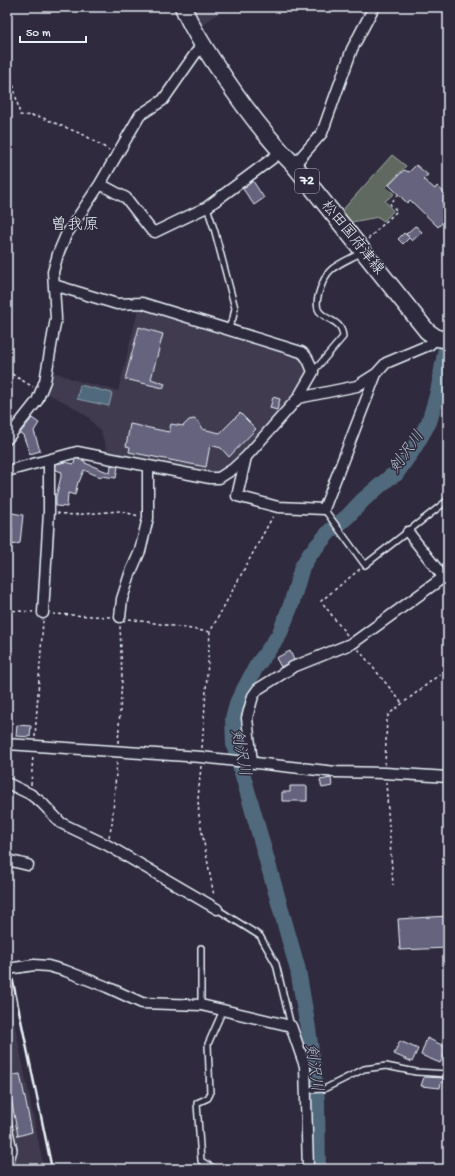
<svg xmlns="http://www.w3.org/2000/svg" width="455" height="1176" font-family="'Gochi Hand','Klee One',sans-serif">
  <style>
    .built { fill: #403b50 }
    .green { fill: #5e695e; stroke: #a3adab }
    .water { fill: #51697b; stroke: #8d9fad }
    .lines { fill: none; stroke-linecap: round; stroke-linejoin: round }
    .river { stroke: #51697b; stroke-width: 16 }
    .building { fill: #66637e; stroke: #e8f1f8 }
    .lane-casing { stroke: #e8f1f8; stroke-width: 8 }
    .street-casing { stroke: #e8f1f8; stroke-width: 13 }
    .primary-casing { stroke: #e8f1f8; stroke-width: 19 }
    .path { stroke: #e8f1f8; stroke-width: 1.5; stroke-dasharray: 3 3; stroke-linecap: butt }
    .lane { stroke: #2f2a3d; stroke-width: 5 }
    .street { stroke: #2f2a3d; stroke-width: 10 }
    .primary { stroke: #2f2a3d; stroke-width: 16 }
    .rail { stroke: #e8f1f8; stroke-width: 2.5 }
    .street-bridge-casing { stroke: #e8f1f8; stroke-width: 13; stroke-linecap: butt }
    .street-bridge { stroke: #2f2a3d; stroke-width: 10 }
    .labels { text-anchor: middle; dominant-baseline: central; stroke-width: 3; stroke-linejoin: round; paint-order: stroke }
    .shield { fill: #2f2a3d; stroke: #b0b5c0; stroke-width: 1 }
    .shield-label { font-size: 14px; font-weight: bold; fill: #e8f1f8 }
    .street-label { font-size: 15px; fill: #e8f1f8; stroke: #2f2a3d }
    .neighbourhood-label { font-size: 16px; fill: #e8f1f8; stroke: #2f2a3d }
    .water-label { font-size: 16px; font-style: italic; fill: #acbbc6; stroke: #2f2a3d }
  </style>
  <rect width="100%" height="100%" fill="#2f2a3d"/>
  <filter id="ink" filterUnits="userSpaceOnUse"><feTurbulence type="fractalNoise" baseFrequency=".025" numOctaves="2"/><feDisplacementMap in="SourceGraphic" scale="8" xChannelSelector="R" yChannelSelector="G"/><feConvolveMatrix kernelMatrix="1 2 1 2 8 2 1 2 1" color-interpolation-filters="sRGB"/></filter>
  <g filter="url(#ink)">
    <path class="built" d="M186,7h41l-30,22z
      M137,306l159,47 10,9 2,11 -12,23 -62,68 -19,12 -107,-22 -7,-22 -13,-15 -18,-12 -26,-13 7,-21 27,10 40,10 20,-80z
      M7,991l11,49 26,129h-37z"/>
    <path class="green" d="M392,155l14,11 -20,21 8,7 -9,7 8,10 -9,10 -6,-4 -26,5 -4,5 -10,-12z"/>
    <path class="water" d="M80,385l32,8 -3,13 -32,-7z"/>
    <g class="lines">
      <path class="river" d="M318,1169l-1,-69 -9,-72 -10,-58 -64,-226 -1,-25 5,-18 18,-34 23,-32 12,-30 11,-38 8,-13 20,-23 17,-14 16,-17 27,-23 6,-3 18,-26 15,-26 9,-30 8,-44"/>
    </g>
    <path class="building" d="M416,165l12,10 -5,4 12,10 2,-3 11,10 -6,7 6,6v8l-10,10 -28,-27 -3,3 -18,-18 15,-15 5,2z
      M253,181l11,17 -10,7 -11,-16z
      M415,226l2,1 5,5 -10,9 -3,-3 -6,6 -5,-5 6,-6 5,4 -3,-3z
      M139,327l24,7 -12,45 14,5 -2,4 -38,-9z
      M273,397l7,2 -3,11 -7,-2z
      M240,413l16,16 -27,28 -8,-9 -11,-3 -4,22 -77,-15 1,-5 -4,-1 4,-22 39,8 2,-8 12,2 6,-6 5,-1 5,3 3,7 18,4z
      M32,418l7,5 -5,8 6,20 -10,3 -7,-19 -3,-2z
      M75,459h2l8,2v2l25,10 1,-8 7,2 -2,11 -15,-2 -1,1 -16,-7 -5,12h-1l-3,13 -7,-2 -1,14 -11,-1v-9l6,-25 -6,-2v-6l9,-2 9,2z
      M7,512l16,3 -3,28 -8,2v-17l-5,-1z
      M290,651l4,9 -13,7 -5,-9z
      M17,725l14,1 -1,11 -14,-1z
      M331,778l1,8 -10,2 -2,-8z
      M290,786h17v15h-25v-9h8z
      M448,916v32l-48,2 -2,-31z
      M427,1038l21,10 -8,15 -19,-8z
      M400,1041l18,8 -6,13 -18,-8z
      M20,1074l12,58 -14,4 -11,-60z
      M424,1077l21,1v4h-4l-1,6 -19,-2z"/>
    <g class="lines">
      <defs>
        <path id="lane" d="M207,207l8,25 20,76 -2,10 -5,11
          M313,372l30,-35c-1,-18 -16,-15 -24,-26 -6,-9 5,-36 13,-42 9,-7 20,-11 30,-17
          M324,509l41,56 83,-65
          M217,909l43,27 16,28 15,62
          M201,948v57
          M307,1090l17,-1 40,-20 22,-3 30,6 32,2
          M7,1121h1l6,29 -4,15v4
          M215,1169l-14,-8 -4,-58 11,-5 2,-4 -2,-50 15,-34"/>
        <path id="street" d="M294,165l28,-32 30,-84 22,-42
          M100,184l26,14 25,32 4,2 52,-25 74,-55
          M54,285l63,19 25,-1 159,49c7,4 9,12 12,20l-15,26
          M7,439l30,-38 8,-20 11,-63 -3,-46 5,-18 8,-19 34,-51 40,-69 23,-15 39,-56
          M246,457l-9,39 41,11 46,2 52,-135
          M7,471l70,-19 133,26h9l14,-9 13,-12 52,-59 59,-12 19,-12 10,-11 43,-18 8,-7
          M408,532l40,51
          M43,613l6,-101v-51
          M120,617l2,-18 8,-25 10,-23 8,-33v-52
          M7,744l194,13 135,15 49,1 63,4
          M252,762l-5,-44 6,-22 5,-7 35,-22 60,-24 95,-69
          M7,783l23,11 12,9 19,20 46,22 110,64
          M7,860l21,5
          M21,967l13,-2 14,1 18,5 41,16 35,16 59,2 90,21 14,40 3,103"/>
        <path id="primary" d="M183,7c9,22 22,42 35,61 23,35 47,68 76,97l133,166 10,7 11,2"/>
      </defs>
      <use href="#lane" class="lane-casing"/>
      <use href="#street" class="street-casing"/>
      <use href="#primary" class="primary-casing"/>
      <path class="path" d="M7,56l13,59 18,1 46,19 25,15
        M368,239l29,-28 -7,-7 8,-9
        M7,371l26,16
        M57,513l16,2 47,-4 19,5
        M7,610l26,2
        M53,614l58,3
        M129,619l81,13
        M347,635l-26,-34 39,-32
        M358,649l44,54
        M35,737l8,-116
        M118,743l4,-64 -2,-54
        M202,748l8,-116 63,-116
        M385,765l2,-47 2,-4 59,-46
        M201,766l-3,33 1,17 15,80
        M386,782l7,103
        M31,785l2,-30
        M109,837l3,-13 5,-63"/>
      <use href="#lane" class="lane"/>
      <use href="#street" class="street"/>
      <use href="#primary" class="primary"/>
      <path class="rail" d="M7,953l45,216"/>
      <defs>
        <path id="street-bridge" d="M7,969l14,-2"/>
      </defs>
      <use href="#street-bridge" class="street-bridge-casing"/>
      <use href="#street-bridge" class="street-bridge"/>
    </g>
  </g>
  <g class="labels">
    <rect class="shield" x="295" y="169" width="24" height="24" rx="3"/>
    <g class="shield-label">
      <text x="307" y="181">72</text>
    </g>
    <g class="street-label">
      <text transform="translate(352 238) rotate(51)">松田国府津線</text>
    </g>
    <g class="neighbourhood-label">
      <text x="75" y="226">曽我原</text>
    </g>
    <g class="water-label">
      <text transform="translate(408 453) rotate(-55)">剣沢川</text>
      <text transform="translate(239 753) rotate(79)">剣沢川</text>
      <text transform="translate(312 1068) rotate(82)">剣沢川</text>
    </g>
  </g>
  <rect width="455" height="1176" fill="none" stroke="#2f2a3d" stroke-width="24"/>
  <rect x="12" y="12" width="431" height="1152" fill="none" stroke="#e8f1f8" stroke-width="1.5" filter="url(#ink)"/>
  <path d="M20 36v6h66v-6" fill="none" stroke="#e8f1f8" stroke-width="2"/>
  <text x="26" y="36" font-size="12" fill="#e8f1f8" stroke="#2f2a3d" stroke-width="3" paint-order="stroke">50 m</text>
</svg>
